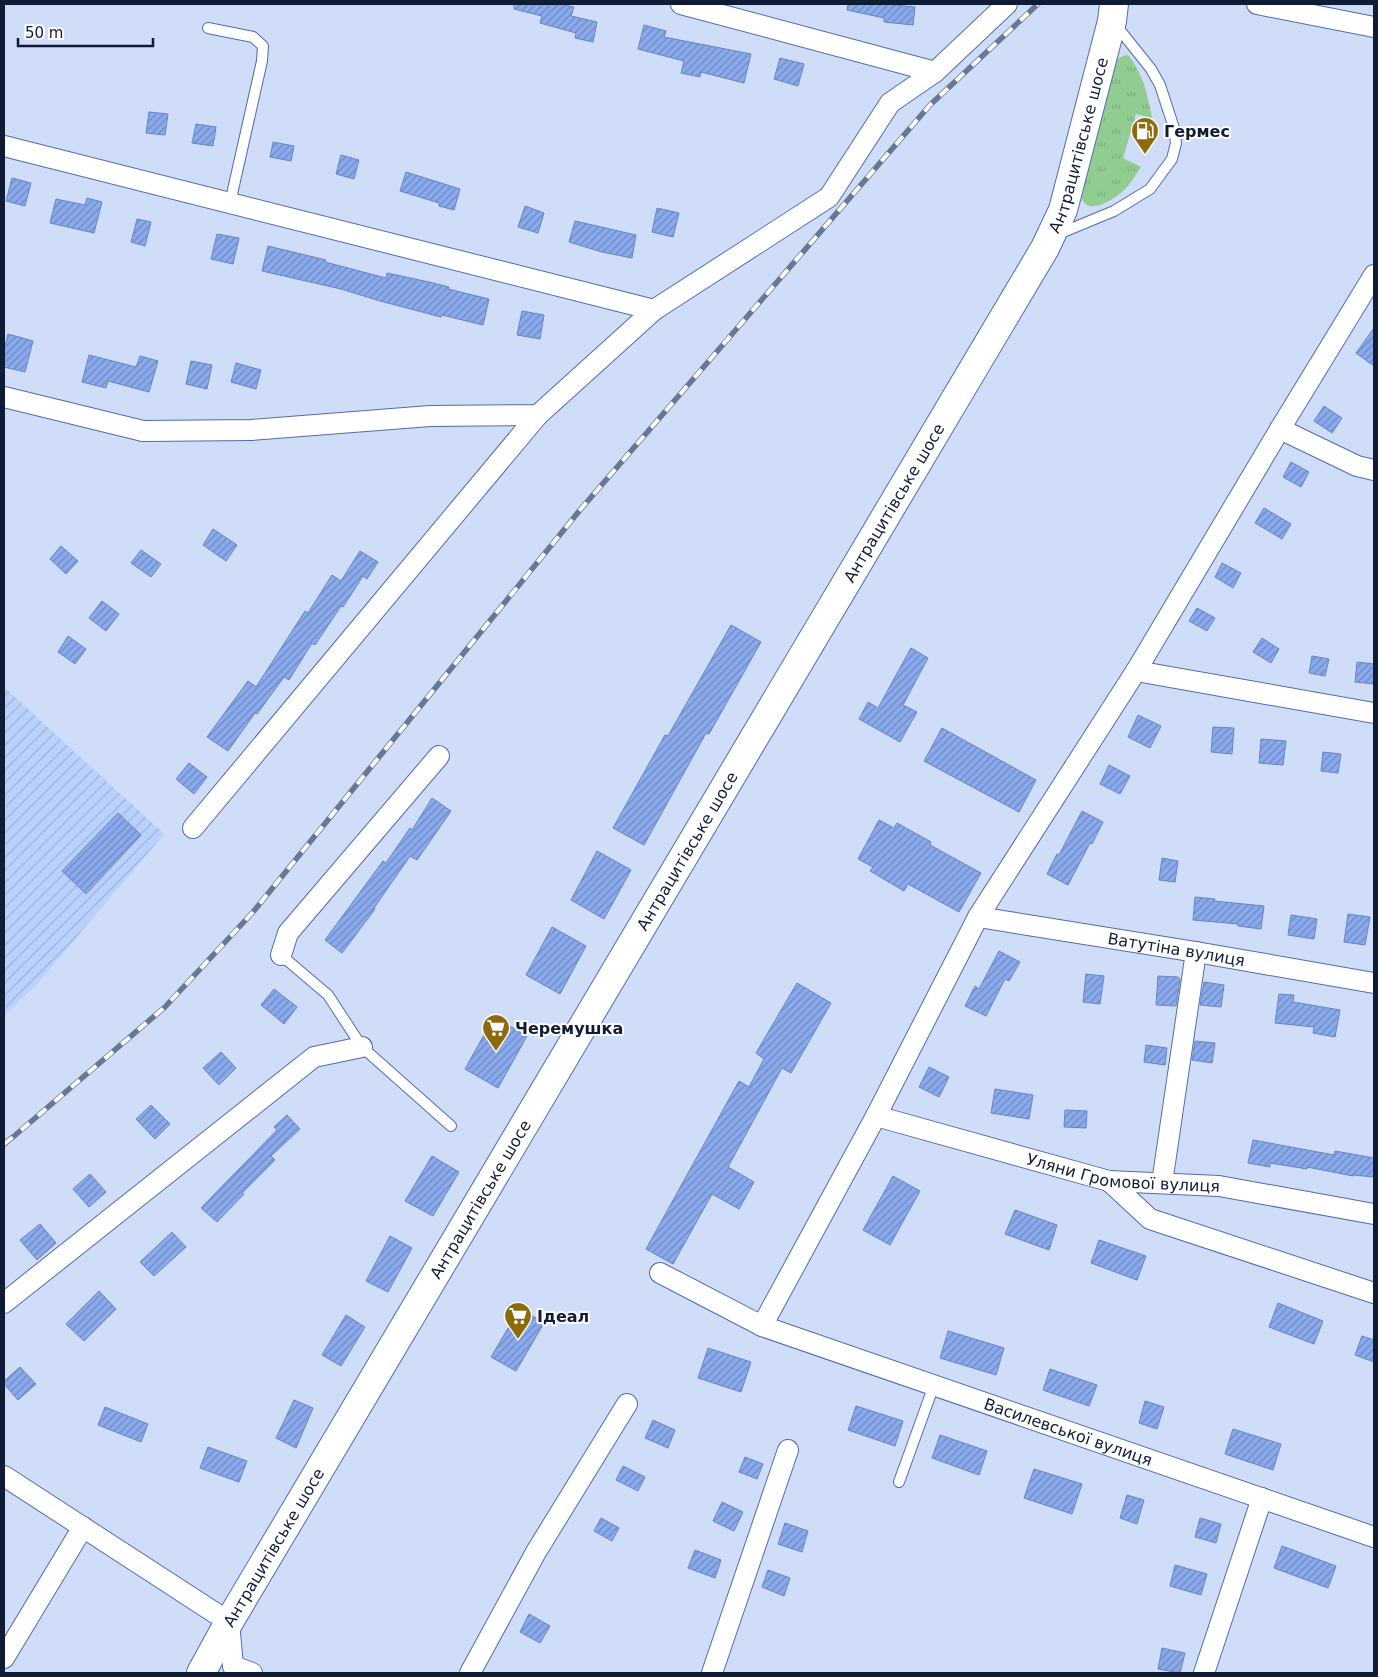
<svg xmlns="http://www.w3.org/2000/svg" width="1378" height="1677" font-family="'DejaVu Sans',sans-serif">
  <style>
    .industrial { fill: url(#industrial-furrows) }
    .grass { fill: url(#grass-tufts) }
    .building { fill: url(#building-hatch); stroke: #6785c5 }
    .lines { fill: none; stroke-linecap: round; stroke-linejoin: round }
    .service-casing { stroke: #506dab; stroke-width: 12 }
    .minor-casing { stroke: #506dab; stroke-width: 22 }
    .secondary-casing { stroke: #506dab; stroke-width: 30 }
    .service { stroke: #fff; stroke-width: 10 }
    .minor { stroke: #fff; stroke-width: 20 }
    .secondary { stroke: #fff; stroke-width: 28 }
    .rail-casing { stroke: #6a7792; stroke-width: 5.5 }
    .rail { stroke: #fdfdfd; stroke-width: 4; stroke-dasharray: 11; stroke-linecap: butt }
    .labels { text-anchor: middle; dominant-baseline: central; stroke-width: 4; stroke-linejoin: round; paint-order: stroke }
    .poi-label { font-size: 16px; font-weight: bold; fill: #101c35; stroke: #fdfdfd; text-anchor: start }
    .street-label { font-size: 16px; fill: #101c35; stroke: #fdfdfd }
  </style>
  <defs>
    <pattern id="industrial-furrows" width="10" height="10" patternUnits="userSpaceOnUse" patternTransform="scale(1.25)"><rect width="10" height="10" fill="#bad0fd"/><path d="M-1 1l2-2M0 10L10 0M9 11l2-2" fill="none" stroke="#9fb2d9"/></pattern>
    <pattern id="grass-tufts" width="24" height="20" patternUnits="userSpaceOnUse" patternTransform="scale(1.25)"><rect width="24" height="20" fill="#91cc91"/><path d="M3 7l-1-3M5 7V3M7 7l1-3M15 17l-1-3M17 17v-4M19 17l1-3" fill="none" stroke="#7caf7e"/></pattern>
    <pattern id="building-hatch" width="6" height="6" patternUnits="userSpaceOnUse" patternTransform="scale(1.25)"><rect width="6" height="6" fill="#8aaaed"/><path d="M-1 1l2-2M0 6l6-6M5 7l2-2" fill="none" stroke="#6f8ac1"/></pattern>
  </defs>
  <rect width="100%" height="100%" fill="#cfddf9"/>
  <path class="industrial" d="M4,687l160,147 -127,150 -33,32z"/>
  <path class="grass" d="M1128,55c15,18 20,41 24,63l-16,-4 -13,44 18,9c-5,7 -10,17 -17,23 -7,7 -30,23 -39,13 -3,-2 -4,-8 -6,-11l37,-132 7,-4z"/>
  <path class="building" d="M514,4h47l13,3 -3,9 26,6 -4,20 -18,-4 1,-5 -36,-10 2,-7 -28,-7z
    M848,4h37l30,3 -2,18 -29,-3v-4l-37,-8z
    M644,25l22,6 -2,6 87,17 -7,29 -43,-11 -1,5 -19,-4 3,-12 -46,-12z
    M780,58l24,6 -6,22 -24,-7z
    M149,112l19,2 -3,21 -19,-2z
    M196,124l20,3 -3,19 -21,-3z
    M273,142l21,4 -3,15 -21,-4z
    M341,155l18,5 -5,19 -18,-5z
    M406,172l54,17 -6,21 -15,-4v-3l-39,-12z
    M12,178l19,5 -6,23 -19,-5z
    M87,198l15,4 -8,31 -44,-10 6,-24 29,6z
    M525,206l19,7 -6,20 -20,-6z
    M657,208l22,5 -6,24 -21,-5z
    M137,219l14,3 -6,24 -14,-4z
    M575,221l61,14 -4,23 -30,-6 -33,-10z
    M217,234l22,4 -6,26 -22,-5z
    M268,246l58,14 -1,2 61,16 1,-5 42,9 20,5 -1,2 41,10 -6,26 -41,-10 -1,2 -61,-16 -39,-12 -79,-18z
    M522,311l22,4 -4,24 -23,-4z
    M1374,328v38l-18,-13z
    M8,334l25,7 -8,31 -21,-5v-17z
    M89,355l47,12 4,-11 18,5 -9,31 -41,-11 -2,7 -24,-6z
    M191,361l21,4 -5,24 -21,-5z
    M236,363l25,7 -5,19 -25,-7z
    M1324,406l18,12 -10,15 -18,-12z
    M1291,462l18,10 -8,15 -18,-10z
    M1264,508l27,16 -9,15 -27,-16z
    M213,529l24,16 -11,16 -23,-16z
    M61,546l17,15 -12,13 -16,-15z
    M141,550l20,14 -10,13 -20,-14z
    M360,551l18,11 -11,17 -4,-3 -20,31 -2,-1 -26,39 -3,-2 -23,37 -5,-3 -27,37 -2,-1 -27,38 -21,-14 41,-56 8,6 33,-51 16,-25 3,2 24,-38 9,6z
    M1222,563l19,10 -8,15 -18,-11z
    M102,601l17,13 -13,17 -17,-13z
    M1197,608l18,10 -8,13 -18,-10z
    M731,625l30,17 -52,92 -3,-1 -62,112 -31,-17 52,-93 3,1z
    M68,636l18,13 -11,15 -17,-12z
    M1262,638l17,11 -8,14 -18,-11z
    M911,648l17,10 -25,47 14,7 -17,30 -41,-23 9,-17 10,6z
    M1312,656l17,3 -4,17 -16,-3z
    M1357,662l17,2v20l-19,-2z
    M1138,715l23,11 -11,22 -22,-11z
    M1213,727l21,1 -2,26 -21,-2z
    M942,728l94,52 -17,32 -95,-51z
    M1261,739l25,2 -3,24 -24,-2z
    M1323,752l18,2 -3,19 -17,-2z
    M189,763l18,14 -13,17 -18,-15z
    M1109,765l21,11 -10,18 -20,-10z
    M432,798l19,13 -34,49 -7,-4 -36,52 1,1 -33,44 -17,-13 58,-79 3,2 24,-35 2,2z
    M1082,811l21,11 -11,22 -2,-1 -22,42 -21,-11 10,-20 2,1z
    M118,813l23,22 -55,59 -24,-23z
    M879,820l15,8 3,-5 34,19 -1,3 51,28 -22,39 -51,-28 -4,7 -34,-20 3,-4 -15,-8z
    M597,851l34,19 -27,49 -33,-19z
    M1162,858l16,3 -3,21 -16,-2z
    M1195,897l20,2 -1,2 50,5 -3,23 -23,-3v-2l-45,-4z
    M1348,914l22,3 -5,28 -21,-3z
    M1291,915l26,4 -3,20 -26,-4z
    M552,927l34,19 -26,48 -34,-19z
    M999,951l21,11 -11,19 -4,-2 -19,37 -21,-10 10,-20 4,3z
    M1086,974l18,2 -4,28 -17,-2z
    M1158,976l20,1 2,2 -4,27 -20,-1z
    M1204,982l20,3 -3,22 -21,-2z
    M797,983l34,20 -40,70 -9,-5 -54,99 26,15 -15,27 -27,-15 -39,70 -27,-15 93,-168 10,6 15,-28 -8,-6z
    M274,989l23,18 -13,17 -23,-19z
    M1279,994l15,1 -1,7 47,8 -5,27 -22,-4 1,-6 -39,-4z
    M494,1017l33,19 -29,52 -33,-19z
    M1195,1041l20,2 -3,20 -20,-3z
    M1146,1045l21,3 -2,17 -21,-3z
    M221,1052l15,16 -17,17 -16,-17z
    M929,1067l20,10 -10,20 -20,-10z
    M995,1089l38,6 -4,24 -38,-6z
    M151,1105l19,19 -15,15 -19,-20z
    M1065,1110l22,1 -1,17 -22,-1z
    M287,1115l13,14 -29,27 4,4 -33,33 2,1 -27,28 -16,-14 76,-78 -3,-3z
    M1253,1140l81,15 1,-4 39,7v19l-21,-2v1l-46,-9v2l-37,-6v4l-22,-4z
    M432,1156l27,16 -26,44 -28,-15z
    M90,1174l16,18 -17,15 -16,-18z
    M893,1176l27,15 -30,54 -27,-15z
    M1015,1210l42,15 -8,25 -44,-16z
    M40,1224l16,19 -19,17 -17,-20z
    M172,1232l14,15 -32,29 -14,-14z
    M390,1236l22,12 -24,44 -22,-11z
    M1099,1240l47,16 -9,24 -46,-17z
    M99,1291l17,18 -32,32 -18,-17z
    M1278,1303l45,18 -9,23 -45,-17z
    M520,1308l24,15 -28,48 -25,-14z
    M346,1315l19,12 -24,39 -19,-11z
    M948,1331l56,17 -8,27 -56,-17z
    M1362,1336l12,4v22l-19,-7z
    M708,1348l43,14 -10,30 -43,-14z
    M20,1367l16,17 -18,16 -14,-16v-3z
    M1050,1369l47,16 -8,21 -46,-16z
    M294,1400l19,8 -17,40 -20,-10z
    M1145,1401l19,6 -7,22 -18,-6z
    M856,1406l47,15 -8,25 -47,-16z
    M105,1407l43,17 -7,18 -43,-17z
    M653,1420l22,10 -7,18 -23,-10z
    M1233,1429l48,15 -8,26 -48,-16z
    M940,1435l47,16 -8,24 -47,-17z
    M208,1447l39,14 -8,21 -39,-14z
    M745,1457l18,7 -6,15 -18,-7z
    M623,1466l22,11 -7,14 -22,-11z
    M1034,1469l48,15 -10,30 -48,-16z
    M1127,1495l17,5 -7,24 -17,-6z
    M722,1502l21,10 -9,19 -21,-10z
    M601,1518l18,10 -7,13 -18,-10z
    M1200,1518l21,6 -5,19 -21,-6z
    M785,1523l23,8 -6,21 -24,-8z
    M1282,1546l54,20 -8,22 -54,-20z
    M695,1550l26,10 -6,18 -27,-10z
    M1175,1565l32,9 -6,21 -31,-9z
    M768,1570l22,8 -6,18 -22,-9z
    M529,1614l21,12 -10,17 -20,-11z
    M1162,1648l23,5 -5,20 -22,-4z"/>
  <g class="lines">
    <defs>
      <path id="service" d="M208,28l45,9 10,9 -1,15 -32,142
        M1056,235l58,-24 36,-22 22,-30 4,-16 -2,-15 -14,-43 -9,-16 -36,-45
        M281,955l47,40 34,52 89,79
        M899,1482l35,-97"/>
      <g id="minor">
        <path d="M681,4l254,68"/>
        <path d="M1257,4l117,23"/>
        <path d="M4,146l650,164"/>
        <path d="M4,397l139,34 108,-1 179,-14 108,-1 116,-105 175,-113 61,-94 45,-31 72,-68"/>
        <path d="M1280,429l77,37 17,4"/>
        <path d="M1136,671l238,42"/>
        <path d="M193,828l345,-413"/>
        <path id="s1" d="M978,917l218,35 178,31"/>
        <path d="M281,955l7,-22 151,-177"/>
        <path id="s2" d="M876,1116l233,65 110,5 155,28"/>
        <path d="M1109,1181l41,38 224,74"/>
        <path d="M1162,1183l34,-231"/>
        <path d="M660,1273l102,53 114,-210 102,-199 158,-246 144,-242 94,-154"/>
        <path d="M4,1303l310,-246 48,-10"/>
        <path id="s3" d="M762,1326l612,211"/>
        <path d="M4,1476l225,146 4,44 19,7"/>
        <path d="M4,1658l79,-131"/>
        <path d="M470,1673l66,-121 91,-148"/>
        <path d="M712,1673l76,-223"/>
        <path d="M1204,1673l58,-175"/>
      </g>
      <g id="secondary">
        <path id="s4" d="M201,1673l28,-51 816,-1374 18,-38 49,-189 2,-17"/>
      </g>
    </defs>
    <use href="#service" class="service-casing"/>
    <use href="#minor" class="minor-casing"/>
    <use href="#secondary" class="secondary-casing"/>
    <use href="#service" class="service"/>
    <use href="#minor" class="minor"/>
    <use href="#secondary" class="secondary"/>
    <defs>
      <path id="rail" d="M4,1144l9,-7 152,-130 88,-95 327,-402 350,-405 108,-101"/>
    </defs>
    <use href="#rail" class="rail-casing"/>
    <use href="#rail" class="rail"/>
  </g>
  <defs>
    <symbol id="fuel-pin" viewBox="-11 -11 22 30"><path d="M0 17L-7.5 6A9.5 9.5 0 1 1 7.5 6Z" fill="#8e6a0e" stroke="#fdfdfd"/><path d="M-5.5-6h7V0h2V4h1.3V-2.5L3-4.5l.8-.8L6-3V5H2.5V1h-1V6h-7ZM-4.2-4.7v3.2H.2V-4.7Z" fill="#fff"/></symbol>
    <symbol id="supermarket-pin" viewBox="-11 -11 22 30"><path d="M0 17L-7.5 6A9.5 9.5 0 1 1 7.5 6Z" fill="#8e6a0e" stroke="#fdfdfd"/><path d="M-6-5.5h2.5l.6 2H6L4.5 2H-2.5L-4.4-4H-6ZM-1.5 3.2a1.3 1.3 0 1 0 .1 0ZM3 3.2a1.3 1.3 0 1 0 .1 0Z" fill="#fff"/></symbol>
  </defs>
  <g fill-rule="evenodd">
    <use href="#fuel-pin" x="1129" y="115" width="32" height="43"/>
    <use href="#supermarket-pin" x="480" y="1012" width="32" height="43"/>
    <use href="#supermarket-pin" x="502" y="1300" width="32" height="43"/>
  </g>
  <g class="labels">
    <g class="poi-label">
      <text x="1164" y="131">Гермес</text>
      <text x="515" y="1028">Черемушка</text>
      <text x="537" y="1316">Ідеал</text>
    </g>
    <g class="street-label">
      <text stroke="none"><textPath href="#s4" startOffset="1765">Антрацитівське шосе</textPath></text>
      <text stroke="none"><textPath href="#s4" startOffset="1360">Антрацитівське шосе</textPath></text>
      <text stroke="none"><textPath href="#s4" startOffset="955">Антрацитівське шосе</textPath></text>
      <text stroke="none"><textPath href="#s1" startOffset="201">Ватутіна вулиця</textPath></text>
      <text stroke="none"><textPath href="#s2" startOffset="255">Уляни Громової вулиця</textPath></text>
      <text stroke="none"><textPath href="#s4" startOffset="550">Антрацитівське шосе</textPath></text>
      <text stroke="none"><textPath href="#s3" startOffset="324">Василевської вулиця</textPath></text>
      <text stroke="none"><textPath href="#s4" startOffset="145">Антрацитівське шосе</textPath></text>
    </g>
  </g>
  <rect width="1378" height="1677" fill="none" stroke="#101c35" stroke-width="10"/>
  <path d="M18 38v8h135v-8" fill="none" stroke="#101c35" stroke-width="2.5"/>
  <text x="25" y="38" font-size="15" fill="#101c35" stroke="#fdfdfd" stroke-width="4" paint-order="stroke">50 m</text>
</svg>
